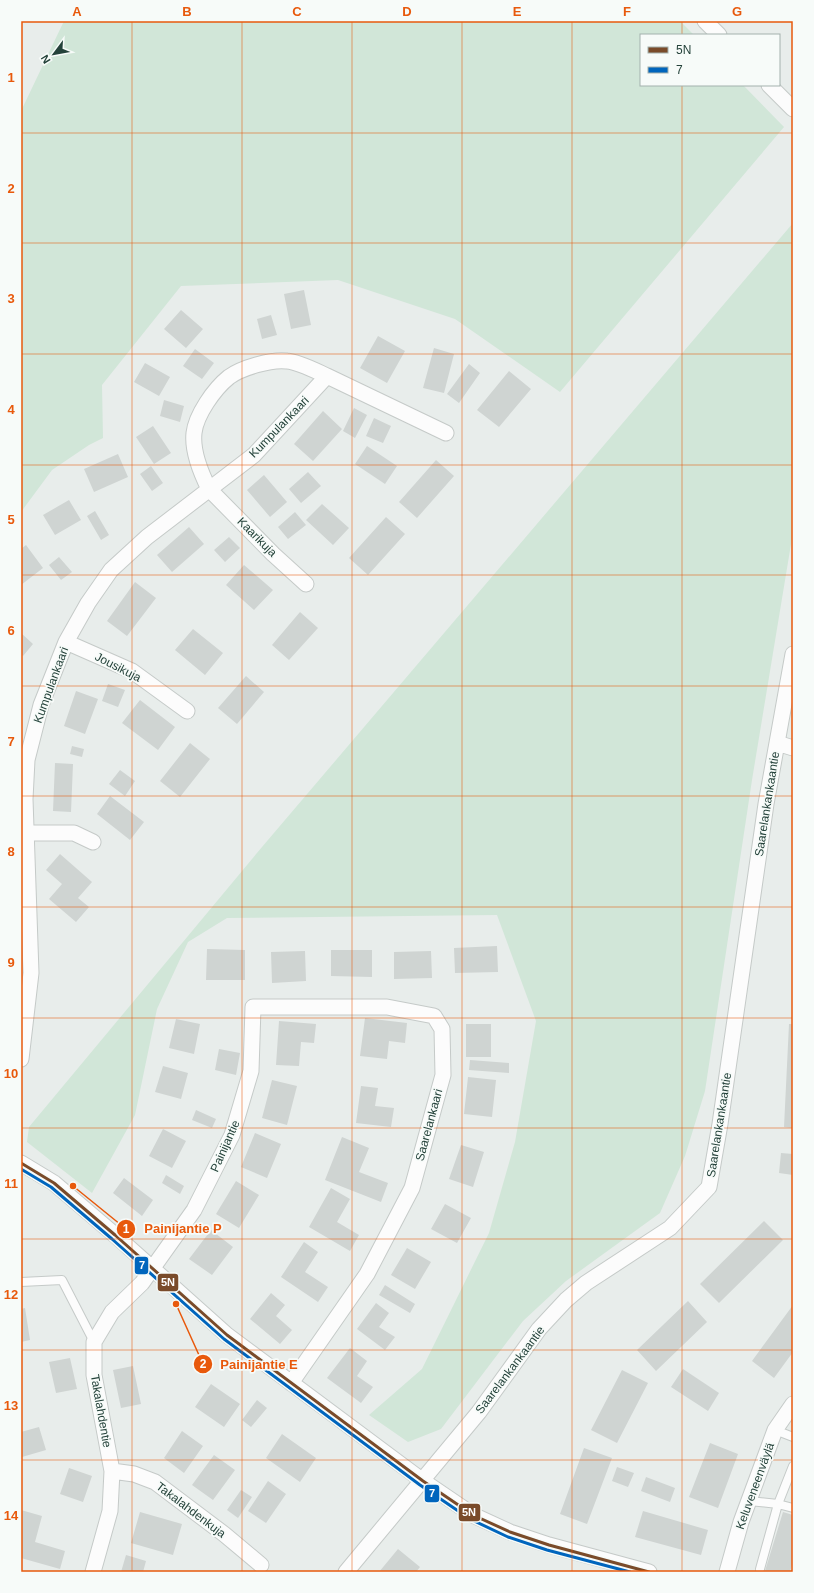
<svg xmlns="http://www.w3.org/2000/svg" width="814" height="1593" font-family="Helvetica,sans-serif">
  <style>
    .green { fill: #d1e6d8 }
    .building { fill: #cfd4d2 }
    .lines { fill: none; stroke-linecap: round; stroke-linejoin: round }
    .service-casing { stroke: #c5cac8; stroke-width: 10 }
    .minor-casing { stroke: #c5cac8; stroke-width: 17 }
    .service { stroke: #fcfcfc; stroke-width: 8 }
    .minor { stroke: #fcfcfc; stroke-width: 15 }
    .bus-1-casing { stroke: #f7fbf9; stroke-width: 6 }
    .bus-2-casing { stroke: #f7fbf9; stroke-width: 6 }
    .bus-1 { stroke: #7a4b2a; stroke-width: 3 }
    .bus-2 { stroke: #0065bd; stroke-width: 3 }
    .grid { fill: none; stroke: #e8590c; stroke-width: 1; stroke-opacity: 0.55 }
    .labels { text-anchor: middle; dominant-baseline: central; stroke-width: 3.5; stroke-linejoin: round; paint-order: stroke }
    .street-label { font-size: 12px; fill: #24423a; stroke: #f7fbf9 }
    .leader { fill: none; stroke: #e8590c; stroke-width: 1.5 }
    .callout-dot { fill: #e8590c; stroke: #f7fbf9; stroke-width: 1.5 }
    .mark-label { font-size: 12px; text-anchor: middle; font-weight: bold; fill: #fff }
    .callout-label { font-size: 13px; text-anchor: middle; font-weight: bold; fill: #e8590c; stroke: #f7fbf9; stroke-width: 3.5; stroke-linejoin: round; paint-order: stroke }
    .line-badge { stroke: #f7fbf9; stroke-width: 1.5 }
    .badge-label { font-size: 11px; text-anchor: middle; font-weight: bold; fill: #fff }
    .neatline { fill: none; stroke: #e8590c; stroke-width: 1.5 }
    .grid-label { font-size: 13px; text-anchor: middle; font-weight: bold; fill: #e8590c }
  </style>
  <rect width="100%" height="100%" fill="#e8edeb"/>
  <path class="green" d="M64,21h616l14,14h-53v50h102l41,42 -224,265 -105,-73 -117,-39 -157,6 -79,99 1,53 -14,7 -37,25 -31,42v-401z
    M793,223v309l-41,248 -47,311 -20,65 -25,57 -94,68 -43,40 -82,108 -33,13 -39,-27 53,-46 67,-136 26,-91 21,-121 -39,-106 -270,3 -39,24 -31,67 -22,106 -43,78 -65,-51 2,-15 233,-280z"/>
  <path class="building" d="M304,290l7,35 -20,4 -7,-35z
    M181,310l22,19 -17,19 -22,-19z
    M271,315l6,20 -15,4 -5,-20z
    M378,336l27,15 -18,32 -27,-15z
    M434,348l20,6 -10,39 -21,-5z
    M195,349l19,14 -12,16 -19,-13z
    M145,363l25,14 -11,19 -25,-14z
    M469,364l11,9 -21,30 -12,-9z
    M509,371l22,18 -32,38 -22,-17z
    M164,400l20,6 -4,16 -20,-6z
    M354,408l13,7 -12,23 -12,-7z
    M323,411l19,18 -29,32 -19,-17z
    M374,418l17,8 -8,17 -17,-7z
    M153,426l18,27 -17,11 -18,-27z
    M367,446l30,20 -12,18 -30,-20z
    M118,454l10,23 -34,15 -10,-23z
    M436,460l18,16 -37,42 -18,-16z
    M151,466l12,17 -11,8 -12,-17z
    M308,472l13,14 -20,17 -12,-14z
    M264,475l23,27 -17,15 -23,-27z
    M69,500l12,20 -26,15 -12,-20z
    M322,504l27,24 -16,17 -27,-25z
    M95,511l14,24 -8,5 -14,-24z
    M295,512l11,13 -18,14 -10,-12z
    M386,517l19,17 -37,41 -19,-17z
    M189,527l15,17 -32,28 -15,-17z
    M229,537l11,11 -15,14 -11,-12z
    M26,545l17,23 -22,17v-36z
    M59,557l13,15 -11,8 -12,-15z
    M244,565l29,25 -19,20 -28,-25z
    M135,582l21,16 -29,38 -20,-15z
    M300,612l18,16 -29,32 -17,-15z
    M193,629l30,24 -18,22 -30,-25z
    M21,633l12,11 -10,12 -2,-2z
    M246,676l18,16 -27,32 -19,-16z
    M108,684l17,6 -7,17 -16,-6z
    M76,691l22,8 -13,35 -21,-8z
    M140,700l35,27 -17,23 -36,-27z
    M190,743l20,16 -30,38 -20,-16z
    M72,746l12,3 -2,8 -12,-3z
    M55,763l18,1 -2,48 -18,-1z
    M120,770l15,11 -10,15 -16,-12z
    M110,796l34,26 -14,18 -33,-26z
    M60,854l32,28 -14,16 11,9 -13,15 -27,-23 13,-15 -16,-14z
    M497,946l1,26 -43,1 -1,-25z
    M207,949l38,1v30h-39z
    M331,950h41v27l-41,-1z
    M305,951l1,30 -34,2 -1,-31z
    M431,951l1,27 -38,1v-27z
    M365,1018l42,5 -2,20 -16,-2 -2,18 -27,-3z
    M176,1019l24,5 -6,30 -25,-6z
    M279,1021l37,3 -2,19 -13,-1 -2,24 -23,-1z
    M466,1024h25v33h-25z
    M789,1024h4v104l-9,-1z
    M219,1049l21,4 -4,22 -21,-5z
    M470,1060l39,3v10l-40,-3z
    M163,1066l25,7 -7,26 -26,-7z
    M468,1077l28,3 -4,37 -28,-3z
    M272,1080l25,6 -10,39 -25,-7z
    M361,1086l17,2 -3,18 19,2 -3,19 -35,-4z
    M196,1110l20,9 -4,9 -20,-8z
    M163,1129l23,12 -14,27 -23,-12z
    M255,1133l26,11 -14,34 -26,-11z
    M342,1137l27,11 -10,24 29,11 -7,19 -56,-22z
    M461,1145l23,7 -11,35 -24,-8z
    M781,1153l12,1v21l-14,-2z
    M166,1175l18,11 -4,8 -18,-11z
    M124,1178l29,22 -11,16 -29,-23z
    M236,1181l23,14 -20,33 -23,-14z
    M331,1188l19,11 -13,23 22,13 -9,16 -41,-24z
    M445,1204l26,14 -14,25 -26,-14z
    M764,1221l19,19 -64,63 -19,-19z
    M211,1230l22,17 -21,28 -23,-16z
    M304,1242l14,10 -13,20 23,15 -10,15 -37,-25z
    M407,1248l24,14 -16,27 -24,-14z
    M385,1285l30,19 -5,9 -31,-18z
    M271,1293l14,12 -9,11 16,14 -12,14 -30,-25z
    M688,1301l19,21 -51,49 -19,-21z
    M376,1303l13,10 -10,14 16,10 -10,13 -28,-21z
    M793,1305v47l-19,26 -22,-17z
    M25,1308l5,32 -9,2v-33z
    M350,1348l17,13 -10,15 16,11 -12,16 -34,-25z
    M70,1358l7,31 -21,4 -7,-31z
    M133,1366l8,38 -20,4 -8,-38z
    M683,1369l36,24 -11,18 -37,-24z
    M622,1370l26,13 -31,60 -26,-13z
    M211,1384l29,20 -16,23 -29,-20z
    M257,1400l10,8 -16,19 -9,-7z
    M39,1427l7,23 -24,7 -1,-25z
    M182,1431l21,15 -19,27 -20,-15z
    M282,1434l34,24 -16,24 -34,-24z
    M710,1443l28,11 -20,54 -29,-11z
    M584,1448l28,10 -25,66 -27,-10z
    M214,1455l21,15 -22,30 -21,-15z
    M617,1467l17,6 -6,14 -16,-6z
    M69,1468l23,8 -9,26 -23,-8z
    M646,1477l29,11 -5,14 -29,-11z
    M268,1481l18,13 -20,29 -18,-12z
    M241,1490l11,7 -14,21 -11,-8z
    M21,1510l21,6 -7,26 30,9 -5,18 -39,-11z
    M643,1511l65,19 -7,25 -66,-18z
    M140,1512l42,12 -9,31 -42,-12z
    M783,1512l10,3v46l-3,11h-22l-3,-1z
    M398,1549l22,18 -4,5h-37z
    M126,1555l20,6 -3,11h-22z"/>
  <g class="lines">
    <defs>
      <path id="service" d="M21,1282l41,-2 32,62
        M775,1430l18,7
        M749,1501l29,3 15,-38
        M760,1569l18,-65 15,4"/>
      <path id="minor" d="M705,21l14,14
        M769,85l24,24
        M306,584l-33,-30 -64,-65c-8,-16 -17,-38 -15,-56 2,-18 20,-44 35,-56 12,-9 42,-18 58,-16 12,1 29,10 40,15
        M66,642l66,29 55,40
        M777,743l16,5
        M27,833h47l19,9
        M21,1059l10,-86 -6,-174 2,-39 14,-55 25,-63 22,-39 23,-33 36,-33 107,-82 73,-79 119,57
        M21,1163l33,20 61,52 112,100 196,146 50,34 37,17 39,13 100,27
        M112,1471l22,3 21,8 69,52 37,31
        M93,1572l17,-61 2,-40 -18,-96v-33l18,-30 30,-29 52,-73 38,-75 19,-64 2,-64h134l47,9 8,13 1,46 -31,113 -45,86 -76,109
        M346,1572l133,-160 60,-83 27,-29 20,-17 84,-55 39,-41 11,-63 46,-320 27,-150
        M727,1572l14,-50 34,-92 18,-26"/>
    </defs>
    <use href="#service" class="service-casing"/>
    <use href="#minor" class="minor-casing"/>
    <use href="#service" class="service"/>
    <use href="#minor" class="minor"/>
    <defs>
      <path id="bus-1" d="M21,1163l33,20 61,52 112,100 196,146 50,34 37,17 39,13 100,27"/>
      <path id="bus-2" d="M21,1169l30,18 61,52 112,100 196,146 50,34 38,18 39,13 83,22"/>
    </defs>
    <use href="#bus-1" class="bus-1-casing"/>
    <use href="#bus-2" class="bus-2-casing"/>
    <use href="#bus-1" class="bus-1"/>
    <use href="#bus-2" class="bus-2"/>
  </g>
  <path class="grid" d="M132,21v1551M242,21v1551M352,21v1551M462,21v1551M572,21v1551M682,21v14M682,85v1487M21,133h772M21,243h772M21,354h772M21,465h772M21,575h772M21,686h772M21,796h772M21,907h772M21,1018h772M21,1128h772M21,1239h772M21,1350h772M21,1460h772"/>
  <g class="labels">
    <g class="street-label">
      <text transform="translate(279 427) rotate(-46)">Kumpulankaari</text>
      <text transform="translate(257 537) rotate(45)">Kaarikuja</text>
      <text transform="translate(118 667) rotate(27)">Jousikuja</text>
      <text transform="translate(51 685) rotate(-70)">Kumpulankaari</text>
      <text transform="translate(767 804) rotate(-81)">Saarelankankaantie</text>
      <text transform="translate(429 1125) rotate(-75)">Saarelankaari</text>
      <text transform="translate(719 1125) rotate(-81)">Saarelankankaantie</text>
      <text transform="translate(225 1146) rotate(-66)">Painijantie</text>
      <text transform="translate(510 1370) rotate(-53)">Saarelankankaantie</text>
      <text transform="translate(101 1411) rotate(80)">Takalahdentie</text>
      <text transform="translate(755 1486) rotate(-70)">Keluveneenväylä</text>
      <text transform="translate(191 1510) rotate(37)">Takalahdenkuja</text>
    </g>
  </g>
  <path class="leader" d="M73 1186L126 1229M176 1304L203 1364"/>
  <g class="callout-dot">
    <circle cx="73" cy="1186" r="4"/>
    <circle cx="176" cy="1304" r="4"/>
    <circle cx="126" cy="1229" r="10"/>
    <circle cx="203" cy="1364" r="10"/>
  </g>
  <g class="mark-label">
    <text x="126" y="1233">1</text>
    <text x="203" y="1368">2</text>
  </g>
  <g class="callout-label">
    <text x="183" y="1233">Painijantie P</text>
    <text x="259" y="1369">Painijantie E</text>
  </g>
  <g class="line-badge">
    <rect x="134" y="1256" width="15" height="19" rx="4" fill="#0065bd"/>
    <rect x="157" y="1273" width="22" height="19" rx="4" fill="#7a4b2a"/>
    <rect x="424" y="1484" width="16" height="19" rx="4" fill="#0065bd"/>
    <rect x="458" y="1503" width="23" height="19" rx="4" fill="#7a4b2a"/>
  </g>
  <g class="badge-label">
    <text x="142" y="1269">7</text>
    <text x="168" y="1286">5N</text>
    <text x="432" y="1497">7</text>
    <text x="469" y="1516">5N</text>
  </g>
  <rect width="814" height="1593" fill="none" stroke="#f7fbf9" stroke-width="44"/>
  <rect x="640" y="34" width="140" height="52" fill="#f7fbf9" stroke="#a3b1ad"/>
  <rect x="648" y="47" width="20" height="6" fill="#7a4b2a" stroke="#a3b1ad"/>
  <text x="676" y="54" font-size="12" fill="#24423a">5N</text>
  <rect x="648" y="67" width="20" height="6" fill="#0065bd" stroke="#a3b1ad"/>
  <text x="676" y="74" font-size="12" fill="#24423a">7</text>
  <g transform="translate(54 54) rotate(238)" stroke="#f7fbf9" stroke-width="3" paint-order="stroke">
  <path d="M0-3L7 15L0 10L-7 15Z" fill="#24423a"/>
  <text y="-6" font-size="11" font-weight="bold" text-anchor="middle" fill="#24423a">N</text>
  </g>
  <rect x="22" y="22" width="770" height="1549" class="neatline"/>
  <g class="grid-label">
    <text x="77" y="16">A</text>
    <text x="187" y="16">B</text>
    <text x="297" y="16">C</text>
    <text x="407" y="16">D</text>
    <text x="517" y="16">E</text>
    <text x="627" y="16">F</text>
    <text x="737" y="16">G</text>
    <text x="11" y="82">1</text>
    <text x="11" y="193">2</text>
    <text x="11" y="303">3</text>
    <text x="11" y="414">4</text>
    <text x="11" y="524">5</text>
    <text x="11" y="635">6</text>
    <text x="11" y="746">7</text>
    <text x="11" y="856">8</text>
    <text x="11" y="967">9</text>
    <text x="11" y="1078">10</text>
    <text x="11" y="1188">11</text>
    <text x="11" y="1299">12</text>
    <text x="11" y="1410">13</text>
    <text x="11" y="1520">14</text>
  </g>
</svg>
